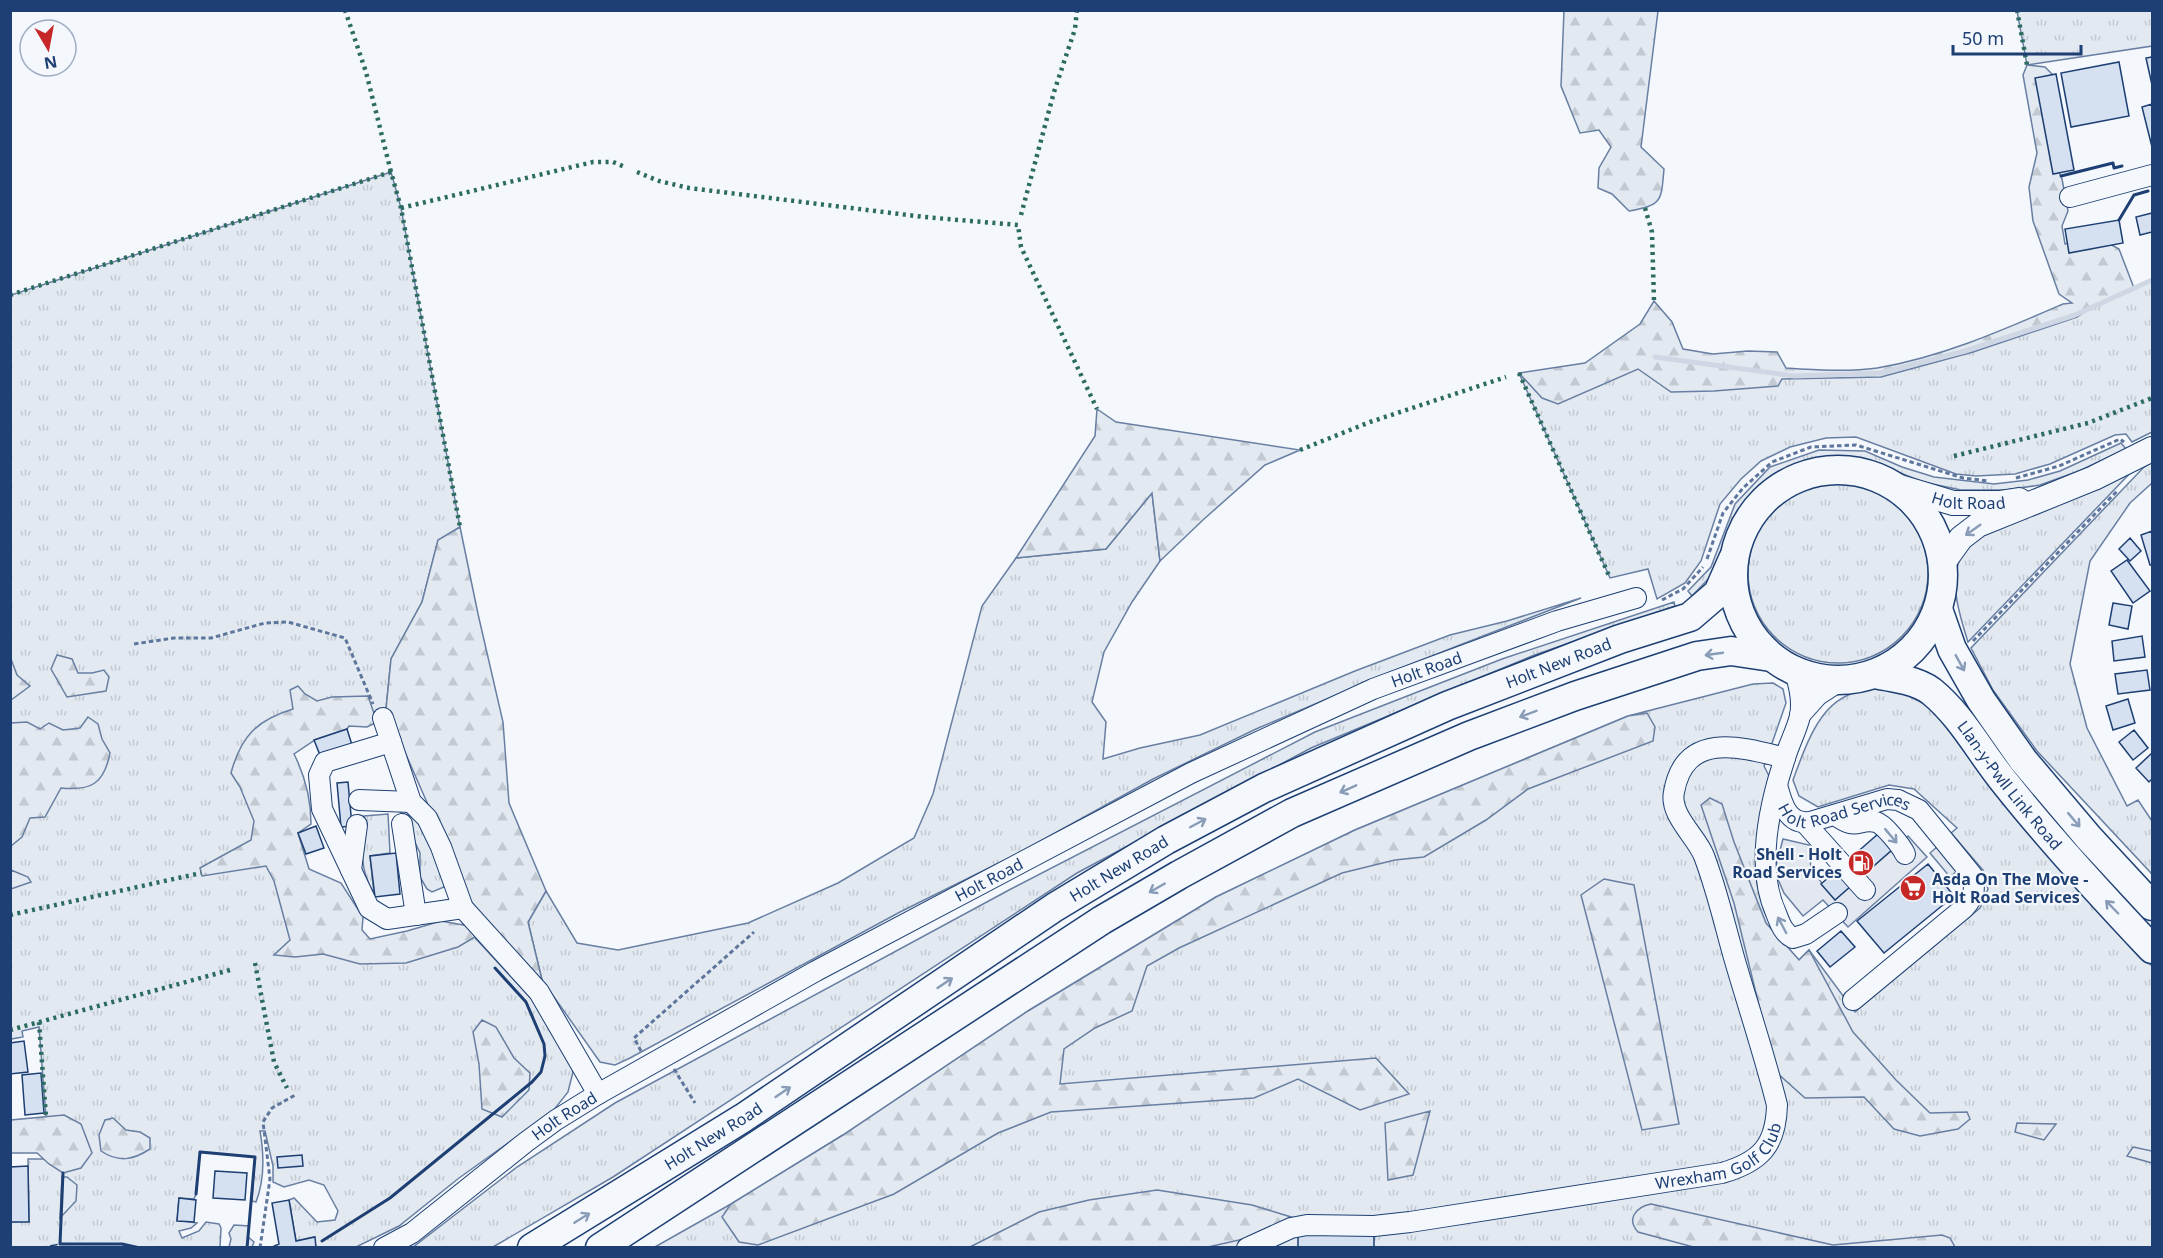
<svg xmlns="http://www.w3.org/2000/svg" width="2163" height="1258" font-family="'Noto Sans',sans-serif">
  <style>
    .grass { fill: url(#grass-tufts); stroke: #687fa3; stroke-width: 1.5 }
    .forest { fill: url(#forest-firs); stroke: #687fa3; stroke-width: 1.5 }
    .parking { fill: #e3e8f0; stroke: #687fa3; stroke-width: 1.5 }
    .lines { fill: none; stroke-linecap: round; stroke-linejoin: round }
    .stream { stroke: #cfd7e4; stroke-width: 5 }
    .building { fill: #d5e0f0; stroke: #1d3f73; stroke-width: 1.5 }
    .minor-casing { stroke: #1d3f73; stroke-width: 22 }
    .major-casing { stroke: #1d3f73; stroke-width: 26 }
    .highway-casing { stroke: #1d3f73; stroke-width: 31 }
    .path { stroke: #5e769c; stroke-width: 3; stroke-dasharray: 4.5 3; stroke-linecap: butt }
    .minor { stroke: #f4f7fb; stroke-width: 20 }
    .major { stroke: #f4f7fb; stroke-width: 24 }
    .highway { stroke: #f4f7fb; stroke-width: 28 }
    .hedge { stroke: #2c6c60; stroke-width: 4.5; stroke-dasharray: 3 4.5; stroke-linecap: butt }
    .fence { stroke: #1d3f73; stroke-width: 1.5; stroke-dasharray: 8 3; stroke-linecap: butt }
    .wall { stroke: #1d3f73; stroke-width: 3 }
    .oneway { stroke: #889bb7 }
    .labels { text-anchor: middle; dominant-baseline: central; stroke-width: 4.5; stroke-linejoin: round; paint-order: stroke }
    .street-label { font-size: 16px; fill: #1d3f73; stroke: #f4f7fb }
    .poi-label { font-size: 16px; font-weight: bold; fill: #1d3f73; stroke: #f4f7fb; text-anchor: end }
  </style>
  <defs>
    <pattern id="grass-tufts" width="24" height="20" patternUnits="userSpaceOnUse" patternTransform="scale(1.5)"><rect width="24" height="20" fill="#e3e9f0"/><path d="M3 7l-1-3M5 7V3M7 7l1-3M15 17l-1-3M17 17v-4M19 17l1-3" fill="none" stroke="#c2c9d1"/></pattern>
    <pattern id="forest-firs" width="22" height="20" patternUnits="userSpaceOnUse" patternTransform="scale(1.5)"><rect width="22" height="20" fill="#e3e9f0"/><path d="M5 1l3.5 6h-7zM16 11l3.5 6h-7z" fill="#c2c9d1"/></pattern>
  </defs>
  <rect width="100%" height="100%" fill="#f4f7fb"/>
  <path class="grass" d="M2017,11h135v35l-125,19z
    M391,172l10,36 59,319 -22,14 -16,61 -31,57 -5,50 -140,38 50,205 170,-24 86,93 17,33 4,18 -5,20 -15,19 -94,67 -60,48 -43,21h-40l-2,-10 -18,4 -7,-41 5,-2 23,24 18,-2 3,-9 -14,-26 -15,-5 -25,7 -11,-5v-16l-8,-35h-5c4,23 5,48 -4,71l-4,-1 3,-44 -55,-5 -4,42 -2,5 -15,-1 -2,22 20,3 -6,5 -12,3 3,7 17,-7 7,-9 13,2 2,4 -1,19h-209v-25l18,-1 -1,-62h16l19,13 -17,-55 -7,-90 -17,4 1,6 -12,2v-744z
    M2152,280v152l-20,10 -6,-8 -11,1 -65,29 -35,10 -39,2 -20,-2 -100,-37 -30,1 -36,9 -29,14 -20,18 -21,25 -19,57 -16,22 -28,16 -9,-30 -38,9 -91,-205 68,-1 68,-15 139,19 87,-3 194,-58z
    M2121,443l5,6 -47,22 -39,14 -34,5h-45l-38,-8 -60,-24 -43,-1 -42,15 -24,21 -19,28 -11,32 -13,23 -19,20 -4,-5 23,-24 24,-63 35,-37 49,-17 46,1 37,16 32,10 60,7 34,-4 32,-9z
    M2152,462v21l-22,20 -40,58 -20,103 17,64 40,78 11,-6 14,21v53l-115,-123 -44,-61 -22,-42 173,-181z
    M2135,468l-167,174c-9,-29 -21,-63 -4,-92 3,-5 9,-9 13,-14z
    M1748 573a90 90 0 1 1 180 0a90 90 0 1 1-180 0Z
    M1152,493l8,68 -28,41 -28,50 -12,50 14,20 -3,37 37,-11 60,-13 155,-64 95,-36 57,-14 74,-23 -188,73 -137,58 -103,50 -136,75 -117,58 -270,146 -15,7 -15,-3 -58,-82 -14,-58 18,-31 31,52 41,7 130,-27 90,-40 76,-45 19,-44 49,-188 34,-48 90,-9z
    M1674,602l1,4 -143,50 -221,92 -234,125 -464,304 -120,70 -81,1 105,-81 98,-64 394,-213 306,-158 187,-73z
    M1773,683l10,6 3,14 -22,63 5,10 -3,20 7,135 26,29 10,-10 46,62 125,-104 8,-19 -5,-19 -32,-37 6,-5 -43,-39 -25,-4 -71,22 -19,-11 -6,-16c19,-52 36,-101 102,-89 12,2 26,12 37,17l208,246 12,12v281l-1499,1 78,-44 112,-69 185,-124 188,-114 139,-67 273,-114 125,-32z
    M401,813c4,2 10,2 14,4 20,11 27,49 29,70l-12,5 -5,-3 -7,-12v-24z
    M388,814l2,39 -20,3 4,37c-15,-22 -13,-51 -10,-77z
    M234,1225l15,1 -1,11 6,5 -2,5h-23l2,-8 -2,-6z"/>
  <path class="forest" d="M1564,11h94l-17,136 23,22c-3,32 -1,36 -35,42l-17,-17 -14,-6 1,-20 12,-21 -12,-17 -19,3 -19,-47z
    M2027,65l18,2 8,8 1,85 8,19 6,32 -6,15 3,18 36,-5 18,10 15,39 -44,20 -13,9 -104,35 -92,25 -99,2 -4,7 -64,5 -43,1 -33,-23 -80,35 -16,-6 -23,-25 66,-10 55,-39 14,-23 18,21 11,27 30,5 35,-3 29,1 9,16c30,2 62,4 91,0 65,-11 126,-38 186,-64l9,-1 -13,-9 -26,-73 -4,-34 8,-34 -14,-78z
    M1097,409l19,13 184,28 -35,15 -61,54 -44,42 -8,-68 -46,56 -90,9 79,-122z
    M460,527l18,87 25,108 6,81 37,88 -18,31 14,58 -70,-75 -86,-196 5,-50 31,-57 16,-62z
    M57,655l15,4 6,14h14l12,-3 5,7 -3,14 -39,6 -16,-28z
    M11,659l6,16 13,11 -19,14z
    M298,686l7,8 12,7 15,-4 36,-1 9,26 -10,5 -18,-1 -2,3 -32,11 -21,14c11,22 17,46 17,70l-13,9 11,36 32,14 22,34 -1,13 8,9 37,-8 34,-10 28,5 6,11 -17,10 -52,16 -46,1 -37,-10 -28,3 -21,-2 16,-15 -16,-59 -8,-15 -64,10 -2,-8 51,-28 3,-19 -14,-34 -9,-14c10,-37 26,-53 62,-64l-3,-19z
    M1647,713l8,14 -2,14 -125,48 -42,31 -62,37 -29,3 -53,13 -163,75 -32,18 -15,45 -37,17 -31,21 -4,35 316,-26 33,36 -49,16 -62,-31 -44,19 -203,14 -53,21 -104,61 -136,51 -19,-3 -17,-25 9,-13 112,-69 185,-124 188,-114 139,-67 273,-114z
    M88,717l10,7 4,15 8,14c-6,31 -19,38 -49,35l-16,29 -15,1 -8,19 -11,9v-123l16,-1 13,7 9,-6 14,7 17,-2z
    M1710,798l12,6 12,38 32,81 33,37 10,-10 44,82 43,48 34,33 37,-1 3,7 -12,10 -38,7 -26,-7 -30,-32 -59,1 -30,-27 -41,-168 -33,-98z
    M11,870l17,7 3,5 -20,7z
    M1604,879l30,6 45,239 -37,6 -61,-235z
    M482,1020l14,7 18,31 16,15 -1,17 -27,27 -20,-8 -3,-45 -6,-32z
    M1430,1111l-17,64 -25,5 -3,-57z
    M64,1115l17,9 11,29 -11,15 -18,5 -14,-9 -12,-11h-26v-33z
    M113,1118l13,12 14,2 10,6v11c-17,11 -31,14 -49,2l-2,-16 6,-15z
    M2017,1123l39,1 -12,16 -29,-8z
    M2133,1147l19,4v12l-25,-7z
    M62,1177h5l10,8 -1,16 -16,17z
    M1157,1190l95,15 39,12 -43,21 -40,9 -240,1 71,-36 50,-12z
    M1651,1204l182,41 109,-10 8,3 5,9 -258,1 -59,-16c-12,-13 -2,-25 13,-28z"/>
  <path class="parking" d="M1952,834l20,24 -22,19 -20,-24z
    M1908,836l19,21 -79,70 -25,-27 -20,16 -19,-23 -7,-16 -1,-12 7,-26 26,6 2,24 24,31z"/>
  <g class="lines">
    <path class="stream" d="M1655,357l139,19 87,-3 84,-22 110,-36 77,-35"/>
  </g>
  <path class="building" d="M2152,57v28l-6,-27z
    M2119,62l10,54 -58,11 -10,-54z
    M2056,74l18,96 -21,4 -18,-96z
    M2152,104v43l-10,-40z
    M2152,213v19l-12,3 -4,-18z
    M2119,220l4,23 -54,10 -4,-24z
    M2152,531v34h-2l-9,-30z
    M2130,538l11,13 -11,10 -11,-12z
    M2127,560l23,31 -17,12 -22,-32z
    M2113,603l19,3 -4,23 -19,-4z
    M2142,636l3,21 -31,4 -2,-20z
    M2147,670l3,20 -32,4 -3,-20z
    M2128,699l7,24 -22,7 -7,-24z
    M347,729l5,16 -32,10 -6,-15z
    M2134,730l14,18 -15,12 -14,-18z
    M2152,753v26l-3,3 -13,-14z
    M348,782l4,44 -11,1 -4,-44z
    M316,826l8,22 -18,6 -8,-21z
    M1887,826l14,16 -66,58 -14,-16z
    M396,853l4,41 -25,3 -5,-41z
    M1928,864l26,32 -70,57 -27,-32z
    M1841,931l14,16 -25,20 -13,-16z
    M24,1041l4,31 -18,2v-31z
    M41,1073l3,40 -19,2 -3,-40z
    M302,1155l1,11 -25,2 -1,-11z
    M28,1166l1,56h-19v-55z
    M215,1171l32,2 -2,27 -32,-2z
    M179,1198l17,2 -2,22 -17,-1z
    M289,1200l7,41 19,-4 1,11h-46l9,-4 -7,-41z
    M1374,1232v16h-76v-13z"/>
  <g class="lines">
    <defs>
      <g id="minor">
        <path d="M2070,197l82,-22"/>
        <path d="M1795,671c4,15 8,30 5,45 -3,13 -10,26 -14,39 -16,47 -31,112 -10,158 4,10 7,20 17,25l13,-4 31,-21"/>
        <path d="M1800,715l18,-20 23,-15"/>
        <path d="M383,718l28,84 16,16 14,29 22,61 76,84 59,102"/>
        <path d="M391,742l-66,20 -6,13 3,34 47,99 18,11 76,-11"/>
        <path id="s1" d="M1777,785c5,18 10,40 33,37l77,-23 11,1 21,10 53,65c4,15 2,22 -8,33l-111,92"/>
        <path d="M359,800l52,2"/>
        <path d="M1835,815c23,17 22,3 41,7 8,2 26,25 29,32"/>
        <path d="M1805,823l60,67"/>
        <path d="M402,824l14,91"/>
        <path d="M351,870l6,-45"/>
        <path id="s2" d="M384,1248l28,-15 114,-91 30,-22 42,-26 218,-123 375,-198 182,-84 184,-68 79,-23"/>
        <path id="s3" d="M1247,1248l44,-20 16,-3 67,1 36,-4 312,-49c38,-11 54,-27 55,-68 -12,-48 -28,-96 -42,-144 -10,-35 -18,-71 -31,-105 -7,-19 -35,-41 -30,-64 11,-62 68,-45 111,-34"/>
      </g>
      <g id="major">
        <path id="s4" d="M1893,485l60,18h46l20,-3"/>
        <path d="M1943,563l18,-25 17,-13 116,-47 58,-29"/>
      </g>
      <g id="highway">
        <circle cx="1838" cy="575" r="105"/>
        <path d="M1938,609l14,40 29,51 42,60 66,78 63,68"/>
        <path id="s5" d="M1874,674c18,3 42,6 57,17 31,25 50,63 75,93 46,58 96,112 146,165"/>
        <path id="s6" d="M532,1248l211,-130 312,-211 111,-67 98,-52 183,-82 173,-67 70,-22 28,-24 15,-34"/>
        <path d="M600,1248l502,-328 77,-45 113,-62 177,-77 106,-40 122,-40 34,-5 40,6"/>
      </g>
    </defs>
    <use href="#minor" class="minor-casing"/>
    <use href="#major" class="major-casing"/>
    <use href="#highway" class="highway-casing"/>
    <path class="path" d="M2016,478l43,-12 61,-27 4,3
      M1707,559l16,-46 20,-25 29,-26 39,-15 45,-2 107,33 26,3
      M1662,600l21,-11 20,-22
      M1973,641l145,-151
      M134,644l40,-6h37l54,-15 23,-1 57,16 28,66
      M641,1051l-7,-13 120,-106
      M674,1069l21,34
      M260,1248l10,-69 -7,-57 9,-14 25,-14"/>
    <use href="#minor" class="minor"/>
    <use href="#major" class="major"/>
    <use href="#highway" class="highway"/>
    <path class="hedge" d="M345,10l21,62 25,100
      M2017,10l10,55
      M637,172l22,9 30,7 235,29 94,8 3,22 76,162
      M401,208l192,-46h20l12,5
      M1645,208l7,24 2,69
      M1021,215l33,-123 21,-63 2,-19
      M10,295l381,-123 10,36 59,319
      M1519,373l91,205
      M1300,450l70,-28 136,-45
      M1954,456l134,-33 64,-25
      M10,915l191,-42
      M255,963l19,99 13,26
      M39,1022l7,95
      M10,1030l220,-60"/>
    <path class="fence" d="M39,1248l21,-4"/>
    <path class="wall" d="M2061,176l52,-13 1,5 8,-2
      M2119,220l15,-25 14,-4
      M63,1173l-3,71h62l18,4
      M196,1194l4,-42 55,5 -8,91
      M322,1241l68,-43 142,-116 9,-10 4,-16 -1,-12 -18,-42 -31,-34"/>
  </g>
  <defs><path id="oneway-shaft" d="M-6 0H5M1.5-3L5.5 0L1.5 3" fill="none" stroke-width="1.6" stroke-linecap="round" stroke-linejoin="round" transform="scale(1.5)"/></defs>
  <g class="oneway">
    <use href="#oneway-shaft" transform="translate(1973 530) rotate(145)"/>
    <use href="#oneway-shaft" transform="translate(1714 654) rotate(172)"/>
    <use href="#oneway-shaft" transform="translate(1960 663) rotate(61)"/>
    <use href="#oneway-shaft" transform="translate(1528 714) rotate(159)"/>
    <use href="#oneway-shaft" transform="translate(1348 789) rotate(156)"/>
    <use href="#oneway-shaft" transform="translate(2074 820) rotate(50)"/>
    <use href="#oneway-shaft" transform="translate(1198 823) rotate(-28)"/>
    <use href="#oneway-shaft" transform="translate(1891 836) rotate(50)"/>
    <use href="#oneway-shaft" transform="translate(1157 888) rotate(150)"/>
    <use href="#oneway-shaft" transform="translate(2112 907) rotate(-134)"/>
    <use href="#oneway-shaft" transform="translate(1782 925) rotate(-118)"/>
    <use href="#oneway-shaft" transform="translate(945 983) rotate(-34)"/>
    <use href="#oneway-shaft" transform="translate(783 1092) rotate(-34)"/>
    <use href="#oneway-shaft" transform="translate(582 1218) rotate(-32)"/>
  </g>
  <defs>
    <symbol id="fuel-disc" viewBox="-11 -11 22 22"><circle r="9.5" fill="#c62828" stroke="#f4f7fb"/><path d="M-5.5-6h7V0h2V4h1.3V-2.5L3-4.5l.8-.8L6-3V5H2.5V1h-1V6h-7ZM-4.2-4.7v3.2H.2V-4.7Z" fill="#fff"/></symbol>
    <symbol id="supermarket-disc" viewBox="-11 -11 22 22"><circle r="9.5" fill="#c62828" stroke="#f4f7fb"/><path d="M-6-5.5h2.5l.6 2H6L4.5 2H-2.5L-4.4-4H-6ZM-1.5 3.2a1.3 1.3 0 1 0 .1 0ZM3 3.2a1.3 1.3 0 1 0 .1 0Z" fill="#fff"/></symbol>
  </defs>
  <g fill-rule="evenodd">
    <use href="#fuel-disc" x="1846" y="848" width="30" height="30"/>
    <use href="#supermarket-disc" x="1898" y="873" width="30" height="30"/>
  </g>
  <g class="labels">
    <g class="street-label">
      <text stroke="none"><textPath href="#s4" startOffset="78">Holt Road</textPath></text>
      <text stroke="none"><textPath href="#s6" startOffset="1185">Holt New Road</textPath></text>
      <text stroke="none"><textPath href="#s2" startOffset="1196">Holt Road</textPath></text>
      <text stroke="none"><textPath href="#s5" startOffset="183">Llan-y-Pwll Link Road</textPath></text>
      <text stroke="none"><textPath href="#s1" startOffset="90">Holt Road Services</textPath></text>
      <text stroke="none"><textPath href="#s6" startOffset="699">Holt New Road</textPath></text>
      <text stroke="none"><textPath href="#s2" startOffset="710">Holt Road</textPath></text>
      <text stroke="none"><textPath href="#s2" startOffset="224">Holt Road</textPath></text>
      <text stroke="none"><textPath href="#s6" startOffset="213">Holt New Road</textPath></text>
      <text stroke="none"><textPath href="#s3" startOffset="489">Wrexham Golf Club</textPath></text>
    </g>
    <g class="poi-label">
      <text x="1842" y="854">Shell - Holt<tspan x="1842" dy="18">Road Services</tspan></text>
      <text x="1932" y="879" text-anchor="start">Asda On The Move -<tspan x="1932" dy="18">Holt Road Services</tspan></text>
    </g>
  </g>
  <rect width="2163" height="1258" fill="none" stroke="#1d3f73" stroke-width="24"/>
  <g transform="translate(48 48) rotate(170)"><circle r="28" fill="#f4f7fb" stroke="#9eadc5" stroke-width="1.5"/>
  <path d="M0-4.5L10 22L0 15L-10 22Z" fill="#c62828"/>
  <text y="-9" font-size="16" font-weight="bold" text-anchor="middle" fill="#1d3f73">N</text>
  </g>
  <path d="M1953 45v9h128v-9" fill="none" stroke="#1d3f73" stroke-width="3"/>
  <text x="1962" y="45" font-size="18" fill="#1d3f73" stroke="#f4f7fb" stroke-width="4.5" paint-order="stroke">50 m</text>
</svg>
